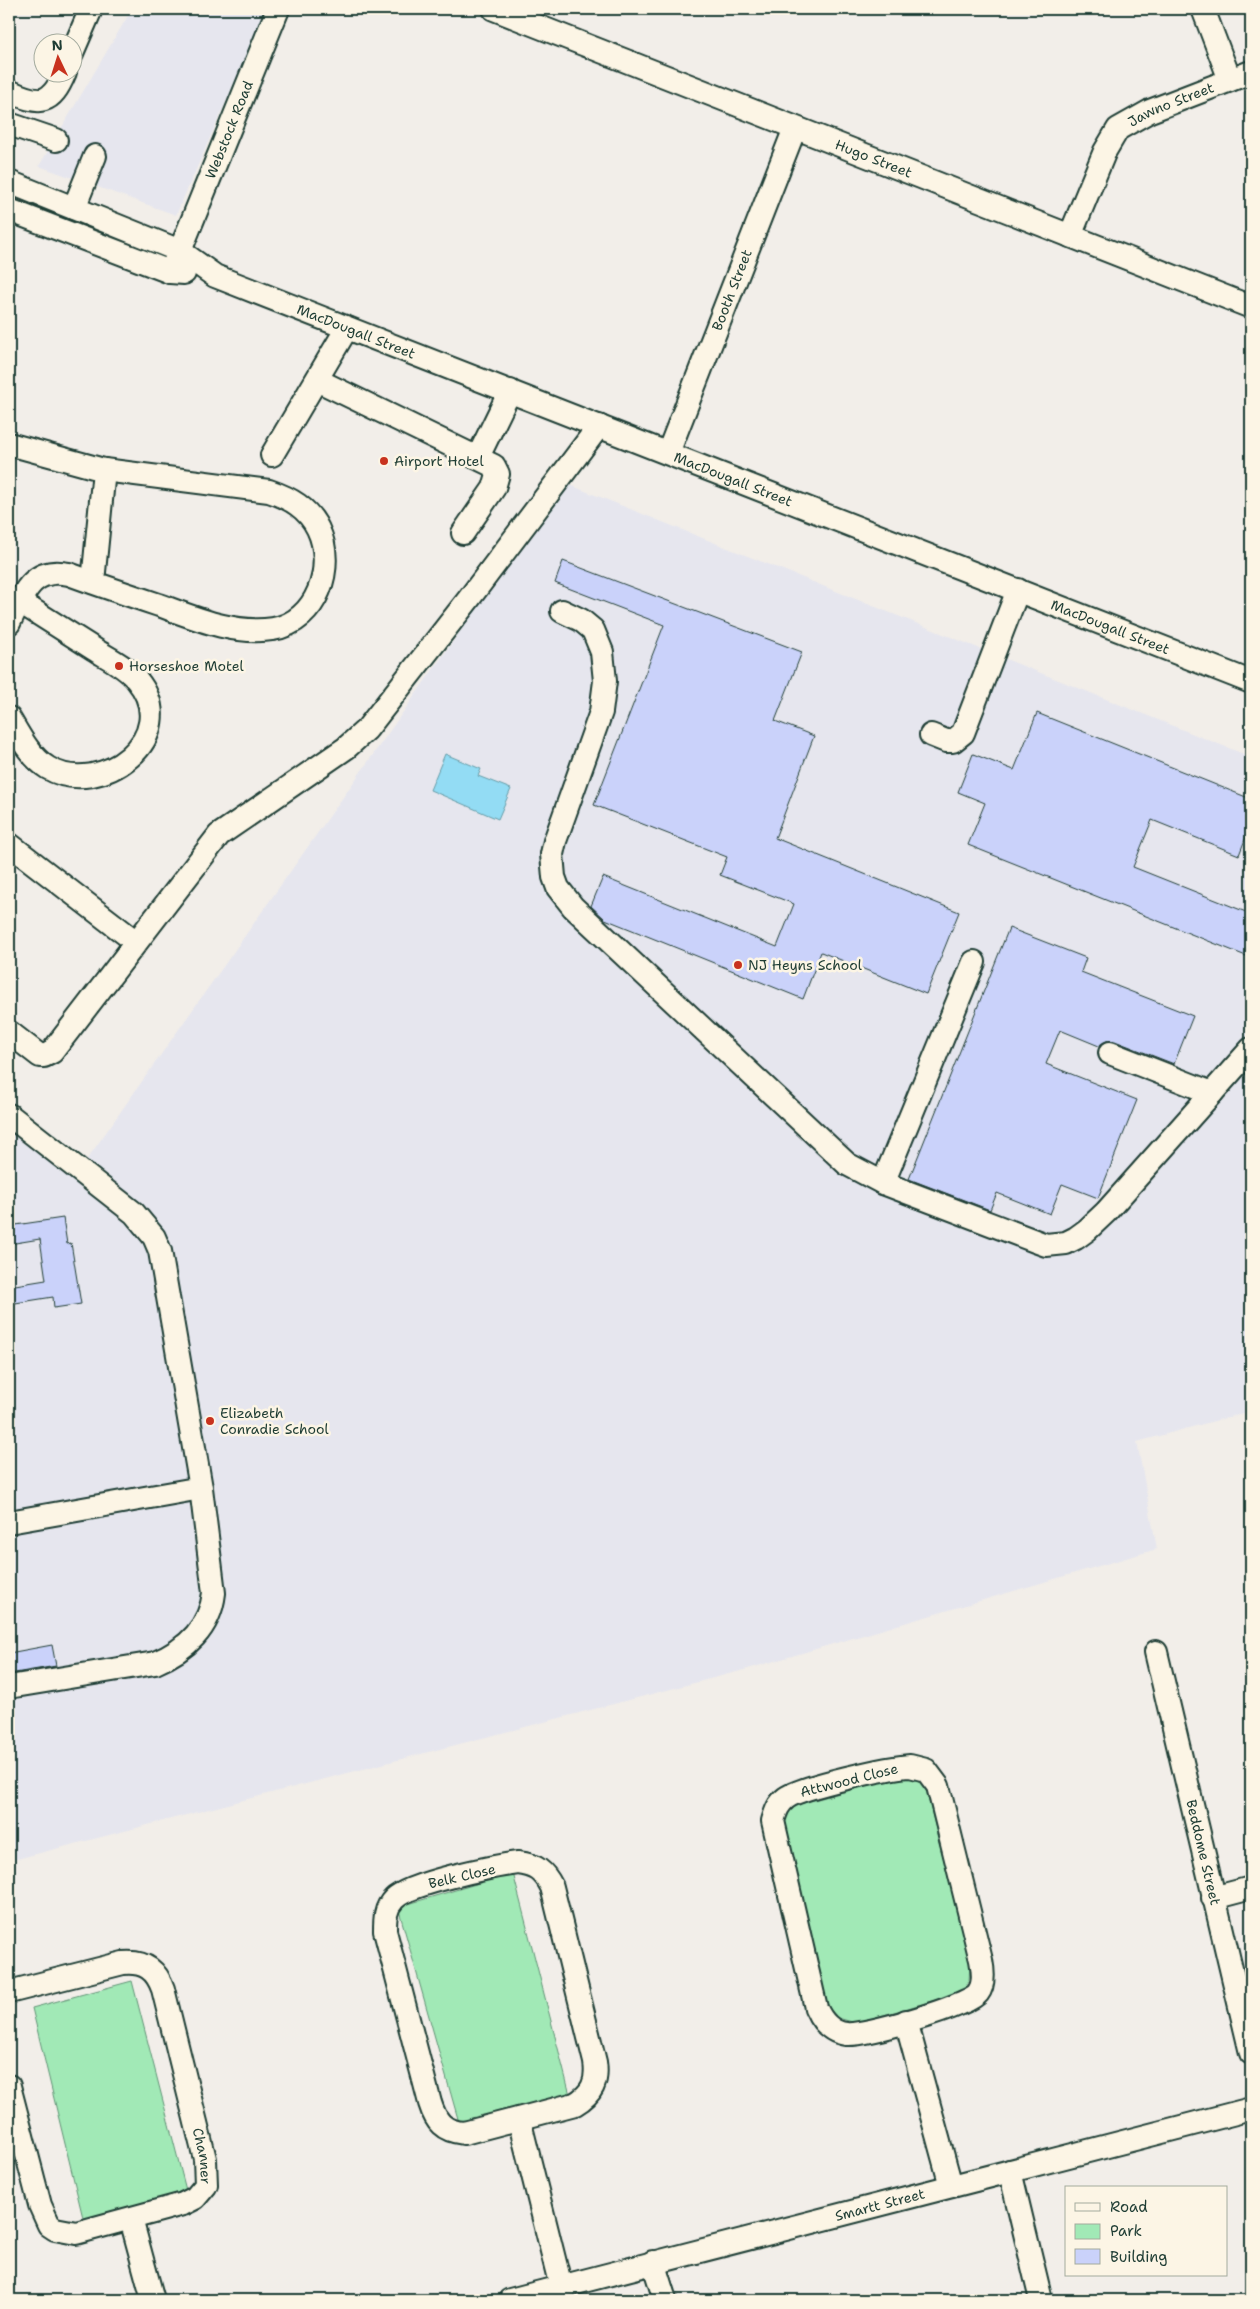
<svg xmlns="http://www.w3.org/2000/svg" width="1260" height="2309" font-family="'Shantell Sans',sans-serif">
  <style>
    .built { fill: #e6e6ee }
    .green { fill: #a1e9b6; stroke: #609375 }
    .water { fill: #93dcf4; stroke: #659ca7 }
    .building { fill: #cad2fa; stroke: #1f3d34 }
    .lines { fill: none; stroke-linecap: round; stroke-linejoin: round }
    .minor-casing { stroke: #1f3d34; stroke-width: 26 }
    .minor { stroke: #fcf5e5; stroke-width: 22 }
    .poi-dot { fill: #c8321e; stroke: #fcf5e5; stroke-width: 2 }
    .labels { text-anchor: middle; dominant-baseline: central; stroke-width: 5; stroke-linejoin: round; paint-order: stroke }
    .street-label { font-size: 14px; fill: #1f3d34; stroke: #fcf5e5 }
    .poi-label { font-size: 14px; fill: #1f3d34; stroke: #fcf5e5; text-anchor: start }
  </style>
  <rect width="100%" height="100%" fill="#f2eee9"/>
  <filter id="ink" filterUnits="userSpaceOnUse"><feTurbulence type="fractalNoise" baseFrequency=".02" numOctaves="2"/><feDisplacementMap in="SourceGraphic" scale="10" xChannelSelector="R" yChannelSelector="G"/><feConvolveMatrix kernelMatrix="1 2 1 2 8 2 1 2 1" color-interpolation-filters="sRGB"/></filter>
  <g filter="url(#ink)">
    <path class="built" d="M132,9h135l-91,206 -137,-49z
      M565,483l686,274v654l-114,31 20,107 -413,121 -735,191v-743l69,54z"/>
    <path class="green" d="M905,1775l14,4 6,7 45,177 -1,18 -6,11 -107,31 -18,-5 -12,-13 -43,-181 3,-10 10,-9z
      M513,1873l57,222 -110,31 -62,-219z
      M132,1981l56,217 -103,28 -53,-218z"/>
    <path class="water" d="M445,754l36,15 -3,7 33,13 -13,30 -68,-29z"/>
    <path class="building" d="M563,561l239,91 -27,69 39,15 -39,102 184,74 -33,82 -105,-42 -18,47 -198,-80 -14,-13 12,-29 174,70 17,-43 -74,-29 7,-18 -133,-52 70,-180 -109,-42z
      M1037,713l214,86v25l-12,31 -87,-35 -19,47 118,47v44l-283,-113 17,-42 -27,-11 15,-38 41,16z
      M1009,928l77,30 -5,14 112,44 -19,48 -59,-23 -7,-1 -9,6 -39,-16 -14,34 91,36 -39,98 -36,-14 -12,30 -53,-21 -7,17 -81,-31z
      M63,1218l4,26 4,-1 10,61 -27,4 -1,-11 -44,7v-18l37,-6 -6,-41 -31,5v-18z
      M52,1645l4,21 -47,8v-21z"/>
    <g class="lines">
      <defs>
        <g id="minor">
          <path id="s1" d="M494,9l757,298"/>
          <path d="M1203,9l27,71"/>
          <path d="M72,53l19,-44"/>
          <path d="M9,91c31,14 42,15 56,-19"/>
          <path d="M9,124l47,16"/>
          <path id="s2" d="M9,182l171,69 35,25 1036,406"/>
          <path d="M74,208l21,-52"/>
          <path d="M9,210l161,62 14,1"/>
          <path id="s3" d="M1070,236l35,-85 13,-22 32,-18 101,-39"/>
          <path id="s4" d="M170,272l10,-21 98,-242"/>
          <path d="M317,380l177,86 4,8 -4,14 -31,45"/>
          <path d="M9,444l95,26 165,21c21,7 39,17 49,38 18,38 -1,93 -45,100 -39,6 -78,-11 -114,-24 -30,-10 -60,-20 -90,-31 -37,-8 -46,20 -60,49"/>
          <path id="s5" d="M668,453l127,-325"/>
          <path d="M272,455l75,-127"/>
          <path d="M478,457l32,-66"/>
          <path d="M93,582l11,-112"/>
          <path d="M562,611l19,9 12,10 9,22 3,29 -4,31 -46,129 -3,13 2,23 4,11 15,19 274,257 36,19 152,58 11,4 20,-2 10,-5 11,-8 19,-18 145,-163"/>
          <path d="M9,718c10,17 21,39 39,50 52,31 136,-31 89,-88 -11,-14 -29,-22 -43,-31 -25,-16 -49,-31 -74,-47"/>
          <path d="M931,735l15,6h7l10,-8 55,-143"/>
          <path d="M9,844l127,98"/>
          <path d="M9,1032l31,24h4l8,-4 167,-217 127,-87 21,-19 101,-129 131,-174"/>
          <path d="M1110,1053l102,40"/>
          <path d="M9,1115l125,98 20,24 6,14 41,237 13,105c-4,35 -28,57 -59,70l-146,24"/>
          <path d="M883,1183l91,-221"/>
          <path d="M9,1522l192,-34"/>
          <path id="s6" d="M1156,1652l95,401"/>
          <path d="M910,1766l16,4 12,16 43,174c2,10 4,24 -3,33 -11,14 -114,43 -132,41 -15,-2 -24,-12 -30,-26l-43,-187c3,-10 5,-17 13,-23 14,-11 104,-31 124,-32z"/>
          <path d="M518,1863c18,2 26,8 34,24l43,175c3,20 -3,32 -20,42l-111,29c-21,-2 -28,-11 -34,-30l-45,-172c0,-12 0,-23 9,-32 15,-16 101,-33 124,-36z"/>
          <path d="M1213,1898l38,-10"/>
          <path id="s7" d="M9,1992l114,-29c21,-2 33,6 40,26l42,170 1,26 -11,13 -12,6 -107,29 -21,-4 -6,-4 -9,-20 -31,-119"/>
          <path d="M906,2021l45,165"/>
          <path d="M519,2119l42,168"/>
          <path d="M1010,2171l31,129"/>
          <path d="M131,2219l22,81"/>
          <path d="M653,2262l12,38"/>
          <path id="s8" d="M510,2300l741,-191"/>
        </g>
      </defs>
      <use href="#minor" class="minor-casing"/>
      <use href="#minor" class="minor"/>
    </g>
  </g>
  <g class="poi-dot">
    <circle cx="384" cy="461" r="5"/>
    <circle cx="119" cy="666" r="5"/>
    <circle cx="738" cy="965" r="5"/>
    <circle cx="210" cy="1421" r="5"/>
  </g>
  <g class="labels">
    <g class="street-label">
      <text stroke="none"><textPath href="#s3" startOffset="176">Jawno Street</textPath></text>
      <text stroke="none"><textPath href="#s4" startOffset="154">Webstock Road</textPath></text>
      <text stroke="none"><textPath href="#s1" startOffset="408">Hugo Street</textPath></text>
      <text stroke="none"><textPath href="#s5" startOffset="175">Booth Street</textPath></text>
      <text stroke="none"><textPath href="#s2" startOffset="379">MacDougall Street</textPath></text>
      <text stroke="none"><textPath href="#s2" startOffset="784">MacDougall Street</textPath></text>
      <text stroke="none"><textPath href="#s2" startOffset="1189">MacDougall Street</textPath></text>
      <text transform="translate(849 1780) rotate(-14)">Attwood Close</text>
      <text stroke="none"><textPath href="#s6" startOffset="206">Beddome Street</textPath></text>
      <text transform="translate(462 1876) rotate(-13)">Belk Close</text>
      <text stroke="none"><textPath href="#s7" startOffset="342">Channer</textPath></text>
      <text stroke="none"><textPath href="#s8" startOffset="382">Smartt Street</textPath></text>
    </g>
    <g class="poi-label">
      <text x="394" y="461">Airport Hotel</text>
      <text x="129" y="666">Horseshoe Motel</text>
      <text x="748" y="965">NJ Heyns School</text>
      <text x="220" y="1413">Elizabeth<tspan x="220" dy="16">Conradie School</tspan></text>
    </g>
  </g>
  <rect width="1260" height="2309" fill="none" stroke="#fcf5e5" stroke-width="30"/>
  <rect x="15" y="15" width="1230" height="2279" fill="none" stroke="#1f3d34" stroke-width="2" filter="url(#ink)"/>
  <rect x="1065" y="2186" width="162" height="90" fill="#fcf5e5" stroke="#a4ab9e"/>
  <rect x="1075" y="2203" width="25" height="8" fill="#fcf5e5" stroke="#a4ab9e"/>
  <text x="1110" y="2212" font-size="15" fill="#1f3d34">Road</text>
  <rect x="1075" y="2224" width="25" height="15" fill="#a1e9b6" stroke="#a4ab9e"/>
  <text x="1110" y="2236" font-size="15" fill="#1f3d34">Park</text>
  <rect x="1075" y="2249" width="25" height="15" fill="#cad2fa" stroke="#a4ab9e"/>
  <text x="1110" y="2262" font-size="15" fill="#1f3d34">Building</text>
  <g transform="translate(58 58) rotate(356)"><circle r="24" fill="#fcf5e5" stroke="#a4ab9e"/>
  <path d="M0-4L9 19L0 12L-9 19Z" fill="#c8321e"/>
  <text y="-8" font-size="14" font-weight="bold" text-anchor="middle" fill="#1f3d34">N</text>
  </g>
</svg>
